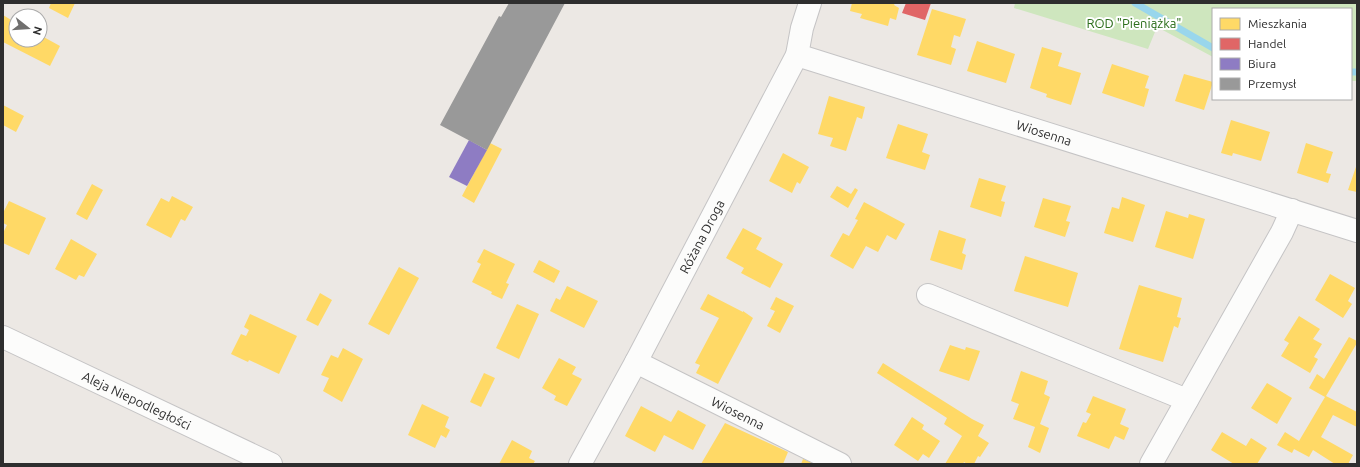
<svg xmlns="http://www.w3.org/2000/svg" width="1360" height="467" font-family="Ubuntu,sans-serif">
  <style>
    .green { fill: #cee6be }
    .homes { fill: #ffd966 }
    .shops { fill: #e06666 }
    .offices { fill: #8e7cc3 }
    .industry { fill: #999 }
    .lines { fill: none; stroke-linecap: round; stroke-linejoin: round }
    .stream { stroke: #99d6ec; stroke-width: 7 }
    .street-casing { stroke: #c5c4c5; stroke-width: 24 }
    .secondary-casing { stroke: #c5c4c5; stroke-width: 24 }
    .street { stroke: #fcfcfb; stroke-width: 22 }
    .secondary { stroke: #fcfcfb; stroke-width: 22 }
    .labels { text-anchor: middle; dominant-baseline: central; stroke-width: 4; stroke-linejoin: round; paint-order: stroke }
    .park-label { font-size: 13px; fill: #2c6e1b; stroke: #fff }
    .street-label { font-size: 13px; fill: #2e2e2e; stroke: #fff }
  </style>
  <rect width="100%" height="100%" fill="#ece8e4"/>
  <path class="green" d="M1015,3h342v78h-6v-72h-138v48l-56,-30 -9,22 -134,-41z"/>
  <path class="homes" d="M51,3h24l-7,15 -19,-10z
    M852,3h43l-1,2 5,3 -3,12 -6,-2 -2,8 -28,-8 2,-4 -12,-3z
    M932,9l34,10 -6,18 -6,-2 -3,12 5,2 -5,16 -34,-10z
    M3,15l13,8v17h24v-5l20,11 -10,20 -47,-24z
    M977,41l38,13 -9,29 -39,-12z
    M1042,47l20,6 -4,13 23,7 -10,32 -25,-8 1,-3 -17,-6z
    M1112,64l37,12 -4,12 4,1 -5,18 -42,-14z
    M1184,74l29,8 -9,28 -29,-9z
    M829,96l36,11 -3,12 -5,-2 -11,34 -16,-5 3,-8 -15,-4z
    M3,105l21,11 -8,16 -13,-7z
    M1231,120l39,12 -9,29 -28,-8 -1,3 -11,-3z
    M898,124l30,10 -6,18 8,3 -5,15 -39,-12z
    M490,143l12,6 -28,54 -12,-7z
    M1306,143l27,9 -7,21 5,1 -3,9 -31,-10z
    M783,153l26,14 -9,17 -3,-2 -5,11 -23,-12z
    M1357,164v28l-9,-2z
    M979,178l27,8 -5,15 4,1 -4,15 -31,-10z
    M92,184l11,6 -16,30 -11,-6z
    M837,186l14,8 4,-6 3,2 -10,18 -18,-11z
    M172,196l21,11 -8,14 -4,-2 -10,19 -25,-13 15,-27 8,4z
    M1122,197l23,8 -12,37 -29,-9 8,-26 7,2z
    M1043,198l28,8 -5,15 4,1 -5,15 -31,-10z
    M9,201l37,17 -17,37 -26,-12v-10l4,-8 -4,-2v-10z
    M864,202l41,22 -9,16 -9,-5 -9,17 -12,-6 -13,23 -23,-13 13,-23 6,3 9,-16 -3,-1z
    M1166,211l22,7 1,-4 16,5 -12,40 -38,-12z
    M743,228l19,10 -6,11 27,15 -13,24 -29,-15 3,-5 -18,-10z
    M939,230l27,9 -4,14 4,2 -4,15 -32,-10z
    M71,239l26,15 -13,23 -5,-2 -3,5 -21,-11z
    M484,249l31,15 -9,19 3,1 -7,15 -11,-5 1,-2 -20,-10 9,-18 -4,-2z
    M1025,256l53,17 -10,34 -54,-16z
    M539,260l21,11 -6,12 -21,-11z
    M399,267l20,11 -30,57 -21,-11z
    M1330,274l25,14 -7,13 4,3 -9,14 -28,-18z
    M1139,285l43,13 -5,19 4,1 -3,10 -4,-2 -11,36 -44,-13z
    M567,286l31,15 -14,27 -34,-17 6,-13 4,2z
    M320,293l12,7 -14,26 -12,-6z
    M708,294l35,18v-1l10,7 -35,66 -22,-11 4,-8 -5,-2 24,-45 -19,-9z
    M776,297l18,9 -14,27 -13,-7 8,-15 -5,-2z
    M517,304l22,10 -20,45 -23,-11z
    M250,314l47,22 -18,38 -30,-14 -1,2 -17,-8 10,-20 5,2 3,-6 -5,-3z
    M1299,316l21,13 -7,10 9,5 -8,13 4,2 -8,14 -29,-17 8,-13 -5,-3z
    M1349,337l8,4v2l-31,53 31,16v15l-24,-12 -12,22 32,18 -5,9h-13l-22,-14 -4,7 -15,-8 -2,4 -15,-8 8,-13 14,9 26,-44 -16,-9 8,-14 7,5z
    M950,345l15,5 1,-3 14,4 -11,30 -30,-10z
    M343,348l20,11 -21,43 -19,-11 6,-13 -8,-3 10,-20 7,3z
    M559,358l17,9 -4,7 10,5 -15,27 -13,-6 2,-4 -14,-8z
    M883,363l89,56 12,6 -6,11 11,7 -9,14 -2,-1 -4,8h-7l-3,-2 -1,2h-18l17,-28 -18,-12 3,-6 -70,-45z
    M1021,371l27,10 -4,13 6,3 -10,27 9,4 -9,25 -12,-6 7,-20 -22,-8 6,-15 -8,-3z
    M484,373l11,5 -14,29 -11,-5z
    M1267,383l25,15 -15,26 -26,-16z
    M1093,396l33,13 -6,15 9,4 -5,12 -9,-4 -6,13 -32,-13 6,-14 3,1 5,-9 -5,-2z
    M422,404l27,13 -4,10 5,3 -4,8 -5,-3 -6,13 -27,-13z
    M641,406l30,16 7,-12 28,15 -13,25 -29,-15 -9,17 -30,-16z
    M912,417l12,8 -2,4 18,12 -11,17 -6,-4 -5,7 -24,-16z
    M725,423l63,29 -5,12h-82z
    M1222,432l24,14 5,-8 16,10 -10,16h-23l-23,-14z
    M512,440l20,11 -3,7 6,3 -2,3h-34z
    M803,459l12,5h-14z"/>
  <path class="shops" d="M906,3h25l-6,17 -23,-7z"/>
  <path class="offices" d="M469,140l18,10 -20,36 -18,-9z"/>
  <path class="industry" d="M509,3h56l-78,147 -47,-25 59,-109 2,1z"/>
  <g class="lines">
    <path class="stream" d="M1135,3l78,45
      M1351,72h6"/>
    <defs>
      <g id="street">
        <path id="s1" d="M797,55l560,176"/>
        <path d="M928,295l259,105"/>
        <path id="s2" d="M636,362l204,102"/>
        <path id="s3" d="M580,464l56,-102 161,-307 5,-27 8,-25"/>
        <path d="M1151,464l131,-232 10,-22"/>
      </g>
      <g id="secondary">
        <path id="s4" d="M3,337l268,127"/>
      </g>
    </defs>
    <use href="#street" class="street-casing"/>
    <use href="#secondary" class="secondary-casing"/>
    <use href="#street" class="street"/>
    <use href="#secondary" class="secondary"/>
  </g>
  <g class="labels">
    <g class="park-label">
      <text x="1134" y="23">ROD "Pieniążka"</text>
    </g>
    <g class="street-label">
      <text stroke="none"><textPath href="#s1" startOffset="259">Wiosenna</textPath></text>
      <text stroke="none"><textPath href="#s3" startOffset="258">Różana Droga</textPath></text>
      <text stroke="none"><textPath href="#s4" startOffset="148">Aleja Niepodległości</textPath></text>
      <text stroke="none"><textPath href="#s2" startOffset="114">Wiosenna</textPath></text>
    </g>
  </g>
  <rect width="1360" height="467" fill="none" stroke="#2e2e2e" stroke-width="8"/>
  <rect x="1212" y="8" width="140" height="92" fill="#ffffff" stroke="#ababab"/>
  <rect x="1220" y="18" width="20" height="12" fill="#ffd966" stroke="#ababab"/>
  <text x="1248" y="28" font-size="12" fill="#2e2e2e">Mieszkania</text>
  <rect x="1220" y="38" width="20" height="12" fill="#e06666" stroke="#ababab"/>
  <text x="1248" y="48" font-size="12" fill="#2e2e2e">Handel</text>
  <rect x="1220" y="58" width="20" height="12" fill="#8e7cc3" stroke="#ababab"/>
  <text x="1248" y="68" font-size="12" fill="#2e2e2e">Biura</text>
  <rect x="1220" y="78" width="20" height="12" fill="#999999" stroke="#ababab"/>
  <text x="1248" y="88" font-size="12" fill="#2e2e2e">Przemysł</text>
  <g transform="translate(28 28) rotate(107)"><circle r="19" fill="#ffffff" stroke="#ababab"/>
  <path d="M0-3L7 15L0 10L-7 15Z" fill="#706f6e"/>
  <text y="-6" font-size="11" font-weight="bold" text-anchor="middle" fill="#2e2e2e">N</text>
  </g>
</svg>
